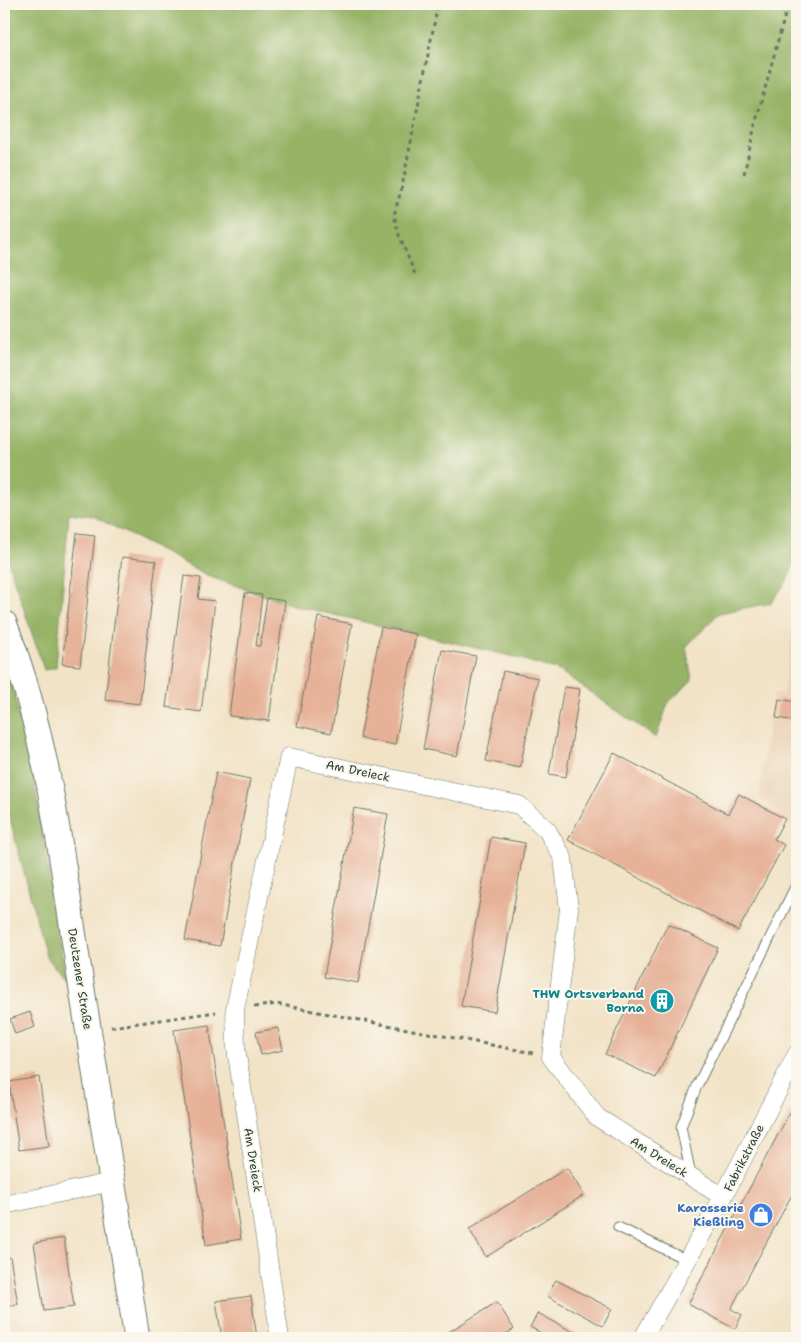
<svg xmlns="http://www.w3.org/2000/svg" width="801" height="1342" font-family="'Shantell Sans',sans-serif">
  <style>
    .built { fill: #ead4b8 }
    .forest { fill: #96b366; stroke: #5a784d }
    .building { fill: #e6b197 }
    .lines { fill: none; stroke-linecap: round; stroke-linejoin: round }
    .service-casing { stroke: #697767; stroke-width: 11 }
    .minor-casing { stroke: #697767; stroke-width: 19 }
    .secondary-casing { stroke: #697767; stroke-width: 27 }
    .path { stroke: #697767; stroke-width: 3; stroke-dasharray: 4 4; stroke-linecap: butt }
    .service { stroke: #fff; stroke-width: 9 }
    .minor { stroke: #fff; stroke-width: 18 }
    .secondary { stroke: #fff; stroke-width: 25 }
    .labels { text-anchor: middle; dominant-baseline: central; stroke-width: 4; stroke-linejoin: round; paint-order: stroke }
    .street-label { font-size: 12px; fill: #1f3d34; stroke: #fbf7ec }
    .culture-label { font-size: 12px; font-weight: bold; fill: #0d838f; stroke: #fbf7ec; text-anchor: end }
    .shop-label { font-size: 12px; font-weight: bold; fill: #366cbe; stroke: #fbf7ec; text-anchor: end }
  </style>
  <rect width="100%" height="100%" fill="#fbf7ec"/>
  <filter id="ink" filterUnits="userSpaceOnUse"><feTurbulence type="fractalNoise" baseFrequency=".02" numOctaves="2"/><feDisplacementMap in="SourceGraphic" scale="10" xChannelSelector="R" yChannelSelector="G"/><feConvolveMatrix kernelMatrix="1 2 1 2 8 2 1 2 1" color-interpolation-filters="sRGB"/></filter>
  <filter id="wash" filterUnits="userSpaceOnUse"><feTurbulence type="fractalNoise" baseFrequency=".0096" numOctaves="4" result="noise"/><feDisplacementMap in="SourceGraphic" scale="20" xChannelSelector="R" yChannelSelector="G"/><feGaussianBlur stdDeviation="1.12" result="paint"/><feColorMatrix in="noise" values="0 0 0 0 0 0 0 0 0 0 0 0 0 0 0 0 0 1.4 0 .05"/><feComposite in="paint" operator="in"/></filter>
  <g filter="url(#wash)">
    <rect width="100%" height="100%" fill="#f2e3c7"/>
    <path class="built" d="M797,602v226l-38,-31 14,-104h10z"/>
    <path class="forest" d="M4,4h793v551l-10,26 -16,22 -52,10 -33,34 6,33 -24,23 -12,35 -96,-67 -49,-15 -215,-50 -83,-28 -120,-62 -24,-3 -13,154 -12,3 -35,-106 -5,-9z
      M4,651l31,135 31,195 -20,-25 -42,-160z"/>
    <g id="blocks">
      <path class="building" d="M77,533l18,2 -15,131 -18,-2z
        M122,557l34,4 -16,143 -35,-4z
        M184,576l17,2 -3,21 17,2 -14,111 -35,-5z
        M245,593l17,2 -6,51h4l7,-48 18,3 -16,120 -40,-5z
        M318,617l34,7 -21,109 -34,-7z
        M381,627l35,7 -21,111 -35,-7z
        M442,650l34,6 -19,100 -34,-7z
        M503,671l35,7 -18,90 -34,-7z
        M564,687l16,2 -14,88 -17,-3z
        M779,699l18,3v19l-21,-3z
        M796,733h1v17h-3z
        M614,753l114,61 11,-20 46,25 -11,20 10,6 -46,86 -170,-91z
        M216,772l34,7 -30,167 -35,-6z
        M354,808l34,6 -30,169 -34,-6z
        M491,837l34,6 -30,169 -34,-6z
        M668,924l50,24 -62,130 -51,-24z
        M30,1012l5,15 -20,7 -5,-15z
        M209,1025l32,214 -35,6 -32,-215z
        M278,1028l5,22 -22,5 -5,-23z
        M39,1077l10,69 -30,4 -10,-68z
        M790,1112l7,4v69l-66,124 11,6 -7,14 -47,-25z
        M567,1168l17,27 -98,62 -17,-28z
        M64,1238l10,69 -30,4 -10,-68z
        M10,1257l8,47 -14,3v-49z
        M556,1280l56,29 -9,17 -56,-30z
        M251,1296l6,42h-35l-6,-37z
        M497,1302l17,27 -14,9h-61z
        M538,1313l46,25h-34l-20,-11z"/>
    </g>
  </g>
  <g filter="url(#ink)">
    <use href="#blocks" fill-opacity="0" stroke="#697767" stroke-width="1"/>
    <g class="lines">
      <defs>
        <path id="service" d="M691,1175l-10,-48 16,-41 100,-203
          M618,1227l69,33"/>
        <path id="minor" d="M4,1205l108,-23
          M280,1338l-44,-290 -1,-39 54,-252 230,48 28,25 16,28 6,51 -18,148 46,60 126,80
          M643,1338l80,-141 74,-143"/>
        <path id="secondary" d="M4,623c42,107 56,222 73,335 20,127 40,253 60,380"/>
      </defs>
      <use href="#service" class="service-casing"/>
      <use href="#minor" class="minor-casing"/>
      <use href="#secondary" class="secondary-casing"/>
      <path class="path" d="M744,174l11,-49 33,-121
        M415,274l-16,-39 -5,-20 8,-28 36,-183
        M254,1007l23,-3 256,49
        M111,1027l105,-15"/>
      <use href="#service" class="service"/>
      <use href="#minor" class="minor"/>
      <use href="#secondary" class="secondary"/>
    </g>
  </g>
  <defs>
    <symbol id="building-disc" viewBox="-11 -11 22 22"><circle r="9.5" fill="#0f9aa8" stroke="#fbf7ec"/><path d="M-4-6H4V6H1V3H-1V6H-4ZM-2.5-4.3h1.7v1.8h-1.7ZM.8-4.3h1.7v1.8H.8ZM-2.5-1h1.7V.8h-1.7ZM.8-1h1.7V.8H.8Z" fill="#fff"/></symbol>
    <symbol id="shop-disc" viewBox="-11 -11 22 22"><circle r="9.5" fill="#3f7fe0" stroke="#fbf7ec"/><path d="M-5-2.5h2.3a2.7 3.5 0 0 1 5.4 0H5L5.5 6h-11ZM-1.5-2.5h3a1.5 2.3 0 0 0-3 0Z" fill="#fff"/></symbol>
  </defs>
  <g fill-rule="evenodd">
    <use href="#building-disc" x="648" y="987" width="28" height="28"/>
    <use href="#shop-disc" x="747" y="1201" width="28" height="28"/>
  </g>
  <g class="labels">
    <g class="street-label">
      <text transform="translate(358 771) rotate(12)">Am Dreieck</text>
      <text transform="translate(80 979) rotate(81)">Deutzener Straße</text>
      <text transform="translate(659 1157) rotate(32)">Am Dreieck</text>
      <text transform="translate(744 1158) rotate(-63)">Fabrikstraße</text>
      <text transform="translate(253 1160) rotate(81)">Am Dreieck</text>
    </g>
    <g class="culture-label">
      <text x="644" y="994">THW Ortsverband<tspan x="644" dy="14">Borna</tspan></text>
    </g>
    <g class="shop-label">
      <text x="744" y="1208">Karosserie<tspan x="744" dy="14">Kießling</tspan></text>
    </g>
  </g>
  <rect width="801" height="1342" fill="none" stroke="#fbf7ec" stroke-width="20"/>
</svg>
